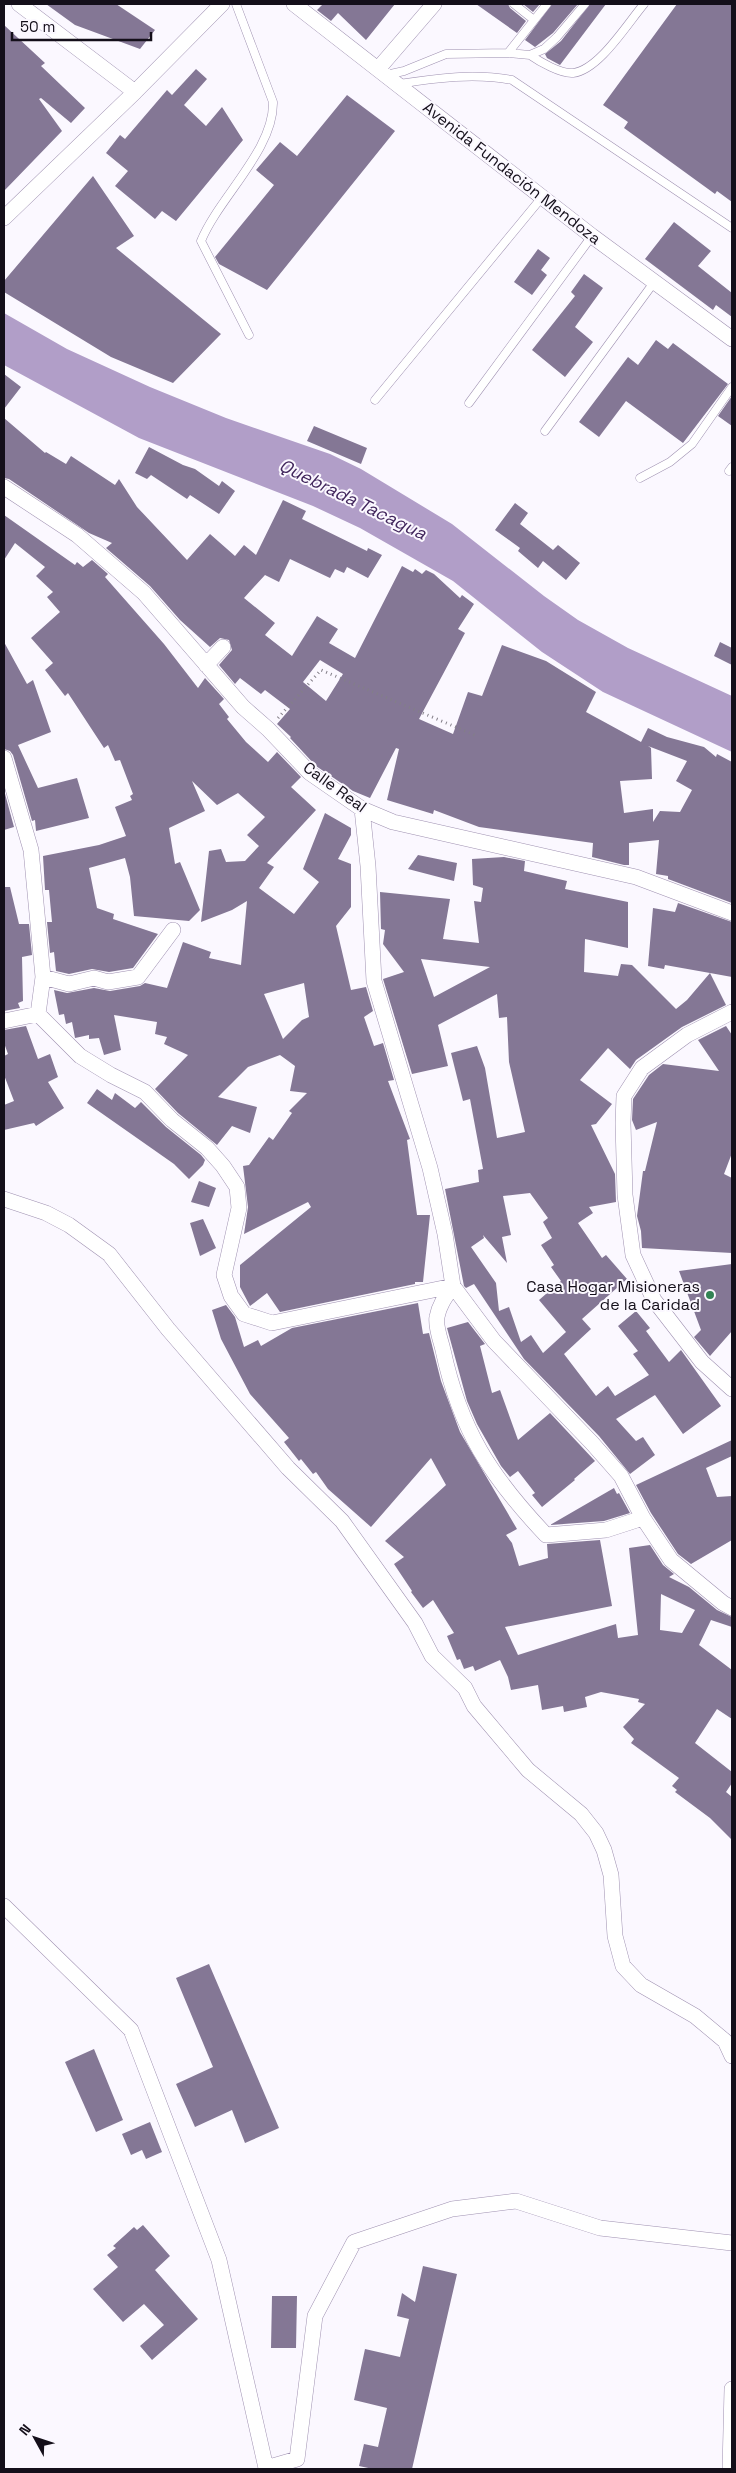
<svg xmlns="http://www.w3.org/2000/svg" width="736" height="2473" font-family="'Space Grotesk',sans-serif">
  <style>
    .water { fill: #b19ec8 }
    .building { fill: #847795; fill-rule: evenodd }
    .lines { fill: none; stroke-linecap: round; stroke-linejoin: round }
    .lane-casing { stroke: #9f91b1; stroke-width: 9 }
    .street-casing { stroke: #9f91b1; stroke-width: 16 }
    .path { stroke: #837f88; stroke-width: 3; stroke-dasharray: 1 4; stroke-linecap: butt }
    .lane { stroke: #fff; stroke-width: 8 }
    .street { stroke: #fff; stroke-width: 15 }
    .poi-dot { fill: #328354; stroke: #fbf8ff; stroke-width: 2 }
    .labels { text-anchor: middle; dominant-baseline: central; stroke-width: 4; stroke-linejoin: round; paint-order: stroke }
    .street-label { font-size: 16px; fill: #140f1a; stroke: #fbf8ff }
    .poi-label { font-size: 16px; fill: #140f1a; stroke: #fbf8ff; text-anchor: end }
    .water-label { font-size: 18px; font-style: italic; fill: #42275d; stroke: #fbf8ff }
  </style>
  <rect width="100%" height="100%" fill="#fbf8ff"/>
  <path class="water" d="M4,313l63,36 83,38 76,31 104,36 31,15 91,55 92,72 34,24 50,28 104,48v56l-129,-60 -61,-40 -89,-71 -93,-53 -47,-22 -174,-68 -135,-73z"/>
  <path class="building" d="M46,4h70l39,26 -15,19 -65,-24z
    M323,4h72l-29,36 -28,-27 -7,8 -14,-11z
    M476,4h32l2,4 16,13 -9,12z
    M523,4h17l-7,8z
    M552,4h26l-25,29 -18,14 -10,-7z
    M590,4h16l-46,61 -13,-7 -2,-4 16,-13z
    M677,4h55v198l-15,-11 -2,3 -91,-66 4,-6 -25,-17z
    M4,25l41,38 -4,3 44,42 -14,15 -30,-25 -2,1 23,32 -58,60z
    M196,69l11,10 -23,26 22,21 16,-19 21,33 -67,81 -14,-10 -7,8 -40,-33 13,-15 -22,-18 14,-18 5,4 42,-49 5,5z
    M347,95l48,36 -128,159 -48,-26 -4,-7 59,-72 -18,-15 24,-28 17,14z
    M93,176l41,60 -18,12 105,86 -48,49 -62,-26 -107,-65v-11z
    M674,222l37,29 -13,15 34,27v24l-16,-12 -3,5 -68,-51z
    M538,249l12,9 -9,12 6,5 -15,20 -18,-13z
    M584,274l19,14 -28,39 18,15 -28,35 -33,-27 43,-54 -4,-4z
    M656,340l12,9 5,-6 55,41 -45,59 -57,-42 -27,36 -20,-15 49,-65 10,8z
    M4,374l17,13 -17,22z
    M732,396v30l-14,-10z
    M4,418l41,35 1,-1 20,12 5,-8 44,29 4,-6 18,28 50,53 23,-26 25,22 9,-11 12,10 27,-55 23,11 -4,8 65,32 1,-3 14,7 -14,23 -21,-11 -3,6 -9,-4 -5,9 -40,-19 -11,23 -14,-7 -21,23 31,25 -10,12 27,21 25,-40 21,13 -9,14 26,15 47,-92 11,6 2,-3 7,5 4,-4 8,4 26,24 2,-3 12,9 -16,25 7,4 -46,86 34,15 15,-42 14,4 20,-51 44,16 50,31 -10,20 55,30 7,-14 19,9 37,10 12,10 1,-3 15,8v141l-64,-24v-3l-12,-2 3,-34 -30,3v22h-5l-32,-8 1,-14 -114,-16 -45,-17 -1,4 -46,-14 12,-51 -3,-1 -26,50 -17,-7 -37,-25 -26,-28 1,-1 -14,-13 13,-15 -25,-19 -4,4 -21,-16 -5,6 -16,-19 13,-15 -3,-10 -9,-2 -10,9 -30,-27 -30,-34 -44,-38 6,-5 -23,-10 -80,-54 -5,-1zM320,660l23,14 -17,27 -23,-19zM648,746l39,15 -11,20 16,9 -12,22 -20,-1 -7,11v-13l-29,4 -4,-32 32,-2 -1,-31z
    M314,426l53,22 -6,16 -54,-23z
    M149,447l34,18 12,4 24,17 3,-5 13,10 -16,23 -29,-19 -3,4 -36,-24 -4,4 -12,-6z
    M515,503l13,10 -8,11 33,26 5,-5 22,18 -14,17 -23,-19 -5,7 -20,-17 2,-3 -25,-18z
    M4,515l71,50 2,-3 6,5 9,-7 16,14 -3,3 59,67 34,44 7,-10 19,21 -5,5 10,13 -2,2 19,23 22,20 9,-10 24,25 -10,10 25,23 -49,53 7,4 -15,21 35,26 25,-32 -16,-13 22,-56 26,15v7l-13,24 13,5v43l-15,19 15,64 15,-3 7,24 -9,6 10,29 9,-3 11,37 -6,1 22,58 -3,1 10,75h13l-7,67h-8v2l-135,28 -13,-19 -17,13 -10,-19v-22l71,-58 -3,-5 -64,32 4,-27 -5,-41 6,-1 20,-28 4,3 19,-27 -3,-2 18,-18 -17,-2 5,-25 -15,-11 -32,12 -30,30 39,10 -7,26 -18,-7 -15,19 -39,-32 -23,-24 33,-34 -24,-11 3,-7 -12,-3 2,-12 -43,-7 7,35 -17,5 -5,-17 -10,1v-4l-14,3 -3,-16 -6,2 -2,-10 -5,1 -5,-25 13,3 27,-5 16,3 30,-5 5,-3 22,5 16,-46 28,10 -2,6 32,7 6,-64 -15,9 -31,12 8,-71 12,-2 5,13 19,-1 14,-15 -12,-11 18,-18 -27,-24 -21,12 -25,-24 13,30 -36,17 6,36 5,-2 20,48 -11,11 -55,-5 -4,-39 -5,-19 -36,10 8,40 17,6 -1,5 45,15 -25,34 -24,4 -17,-3 -23,5 -13,-3 -2,-19 -4,1 -3,-31h5l-3,-32h-4l-2,-34 56,-11 27,-9 -11,-29 17,-7 -2,-4 3,-2 -13,-34 -5,1 -7,-16 -4,3 -36,-55 -3,3 -20,-26 8,-7 -22,-25 29,-26 -13,-15 6,-5 -17,-16 9,-9 -30,-24 -11,17zM304,983l5,34 -7,3 -19,19 -19,-45z
    M4,642l23,42 6,-4 18,52 -33,13 20,43 39,-10 12,40 -53,13 -1,-11 -3,1 -19,-66 -3,-4 -6,-2z
    M720,642l12,6v17l-18,-9z
    M4,790l10,37 -10,3z
    M418,855l39,8 -3,18 -46,-12z
    M504,857l21,4 -1,10 43,10 -2,8 63,13v46l-43,-9 -1,33 34,4 3,-12 11,1 44,44 11,-9 23,-27 -45,-8 -1,4 -16,-3 5,-58 22,4 3,-9 54,19v55l-22,-4 16,32 -44,22 -46,33 -6,9 -22,-21 -28,32 32,24 -16,20 -5,1 24,49 1,28 -27,5 4,6 -15,10 24,35 4,-3 21,24 -45,40 9,10 -27,25 32,42 12,-10 7,10 34,-21 -16,-21 5,-3 -20,-25 18,-15 14,17 -4,3 23,31 12,-12 40,56 -38,28 -28,-39 -39,24 20,22 7,-4 12,18 -25,19 -31,-38 -75,-77 -50,-75 -8,4 -2,-2 -19,-97 34,-7 -1,-12 5,-1 -13,-70 -7,2 -12,-48 26,-7 8,22 12,70 28,-6 -16,-70 -2,-45 -8,1 -2,-24 -59,31 10,41 -36,8 -29,-95 21,-7 -21,-28 2,-14 -4,-1 -1,-37 70,7 -7,40 36,4 -5,-42 7,1 2,-14 -10,-3 -1,-26zM421,959l69,8 -56,30zM530,1193l18,25 -5,4 9,16 -11,7 13,20 -3,2 10,14 -22,19 27,32 -23,21 -12,-18 -10,7 -12,-35 -10,4 -3,-28 -25,-36 13,-9 -1,-3 24,28 -5,-26 9,-2 -8,-39z
    M4,887h6l9,37h10l3,31 -10,2 1,44 -5,2 2,5 -16,3z
    M26,1026l12,33 12,-5 8,23 -10,5 16,26 -28,18 -2,-3 -30,7v-25l10,-4 -10,-26v-19l4,-2 -4,-11v-13z
    M726,1026l6,9v118l-8,21 8,4v75l-90,-5 -1,-17 -4,-15 6,-45h2l12,-49 -21,8 -4,-10 1,-21 16,-24 14,-11 56,7 -21,-31z
    M97,1089l15,11 3,-7 20,15 6,-6 25,25 35,28 4,5 -2,5 -14,14 -15,-15 -87,-61z
    M199,1181l17,7 -7,19 -18,-5z
    M203,1219l13,29 -16,8 -10,-33z
    M732,1264v67l-22,25 -16,-19 7,-7 -22,-59z
    M418,1303l5,31 6,-1 12,48 19,51 57,97 -11,6 6,8 7,23 29,-8 -1,-14 53,-4 12,66 -107,21 13,28 98,-31 2,14 20,-3 -9,-87 21,-3 13,20 11,9 -5,3 20,10 28,23 15,7v10l-21,-7 -12,25 33,25v49l-15,-10 -22,34 37,29v11l-6,9 6,5v43l-22,-22 -35,-26 2,-2 -5,-4 7,-8 -48,-35 3,-4 -11,-12 22,-23 -7,-2 1,-3 -38,-7 -16,5 2,10 -23,5 -1,-6 -21,4 -4,-25 -27,5 -3,-13 -8,-17 -25,11 -2,-5 -9,3 -4,-10 -3,1 -10,-24 7,-3 -21,-33 -10,8 -12,-16 1,-1 -18,-27 10,-7 -19,-16 61,-56 -15,-27 -60,69 -43,-38 -12,-17 -3,2 -12,-15 -2,2 -15,-19 5,-4 -39,-44 -29,-55 -9,-29 14,-5 9,12 9,30 14,-7 3,6 31,-18zM661,1594l34,16 -13,23 -22,-3z
    M468,1322l17,22 -5,2 12,47 8,-3 18,50 32,-27 45,48 -21,18 1,1 -33,27 -10,-12 3,-2 -17,-22 -8,6 -9,-11 -24,-42 -10,-23 -20,-73z
    M732,1440v16l-26,12 11,29 15,-1v44l-41,24 -13,-10 -27,-41 -15,-28z
    M614,1488l3,6 2,-1 11,20 -26,8 -54,4z
    M209,1964l70,164 -34,15 -13,-33 -37,17 -19,-43 37,-17 -37,-89z
    M94,2049l29,71 -27,12 -31,-70z
    M150,2122l12,30 -16,7 -4,-9 -11,5 -9,-21z
    M143,2225l27,31 -15,14 43,49 -46,41 -12,-14 24,-21 -20,-21 -21,18 -30,-33 25,-22 -11,-12 9,-7 -3,-2 21,-19 3,3z
    M423,2266l34,8 -45,195h-39l-14,-3 5,-22 14,3 9,-39 -33,-8 11,-51 35,8 9,-38 -12,-3 5,-23 13,9z
    M272,2296h25l-1,52h-25z"/>
  <g class="lines">
    <defs>
      <path id="lane" d="M236,4l37,98c1,48 -54,95 -72,139l48,94
        M514,4l20,16
        M508,53l39,-49
        M530,55c10,7 31,19 43,18 26,-3 54,-49 71,-69
        M386,75l18,-4 42,-17 62,-1 22,2 14,-6 13,-12 28,-33
        M399,84c37,-6 75,-11 113,-4l220,148
        M375,400l168,-204
        M469,403l123,-167
        M545,431l110,-150
        M729,471l3,-4
        M640,478l30,-16 22,-18 40,-57"/>
      <path id="street" d="M19,4l116,88
        M294,4l298,232 140,103
        M378,69l56,-65
        M4,218l131,-126 87,-88
        M4,487l73,48 67,58 99,114 25,22 42,44 52,36 31,13 243,55 96,36
        M206,665l17,-18
        M4,758l27,92 12,127 -5,37
        M362,809l6,57 6,115 56,187 15,66 8,52c-7,10 -14,19 -16,31 -2,9 4,24 6,33 17,80 48,127 103,185l60,-5 37,-12
        M43,977l26,7 25,-6 14,4 30,-5 35,-47
        M732,1012l-45,23 -45,33 -18,28 -1,27 2,72 8,60 21,45 48,62 30,27
        M4,1021l34,-7 42,42 31,19 34,17 27,28 35,28 16,18 14,21 2,21 -15,67 7,21 13,18 28,9 181,-37 41,55 98,102 29,33 22,42 28,42 52,43 9,5
        M4,1199l42,14 23,12 40,29 59,75 120,139 54,53 73,102 17,33 33,32 9,18 54,64 53,44 15,19 8,17 7,25 4,61 8,30 18,19 54,31 30,25 7,15
        M4,1906l127,124 88,230 47,208 31,-9 18,-143 39,-74 98,-33 64,-8 84,27 132,15
        M730,2469l2,-80"/>
    </defs>
    <use href="#lane" class="lane-casing"/>
    <use href="#street" class="street-casing"/>
    <path class="path" d="M278,718l43,-48 156,66"/>
    <use href="#lane" class="lane"/>
    <use href="#street" class="street"/>
  </g>
  <circle class="poi-dot" cx="710" cy="1295" r="5"/>
  <g class="labels">
    <g class="street-label">
      <text transform="translate(512 173) rotate(38)">Avenida Fundación Mendoza</text>
      <text transform="translate(335 787) rotate(36)">Calle Real</text>
    </g>
    <g class="poi-label">
      <text x="700" y="1286">Casa Hogar Misioneras<tspan x="700" dy="18">de la Caridad</tspan></text>
    </g>
    <g class="water-label">
      <text transform="translate(353 499) rotate(26)">Quebrada Tacagua</text>
    </g>
  </g>
  <rect width="736" height="2473" fill="none" stroke="#140f1a" stroke-width="10"/>
  <g transform="translate(35 2438) rotate(310)" stroke="#fbf8ff" stroke-width="4" paint-order="stroke">
  <path d="M0-4L9 19L0 12L-9 19Z" fill="#140f1a"/>
  <text y="-8" font-size="14" font-weight="bold" text-anchor="middle" fill="#140f1a">N</text>
  </g>
  <path d="M12 32v8h139v-8" fill="none" stroke="#140f1a" stroke-width="2.5"/>
  <text x="20" y="32" font-size="15" fill="#140f1a" stroke="#fbf8ff" stroke-width="4" paint-order="stroke">50 m</text>
</svg>
